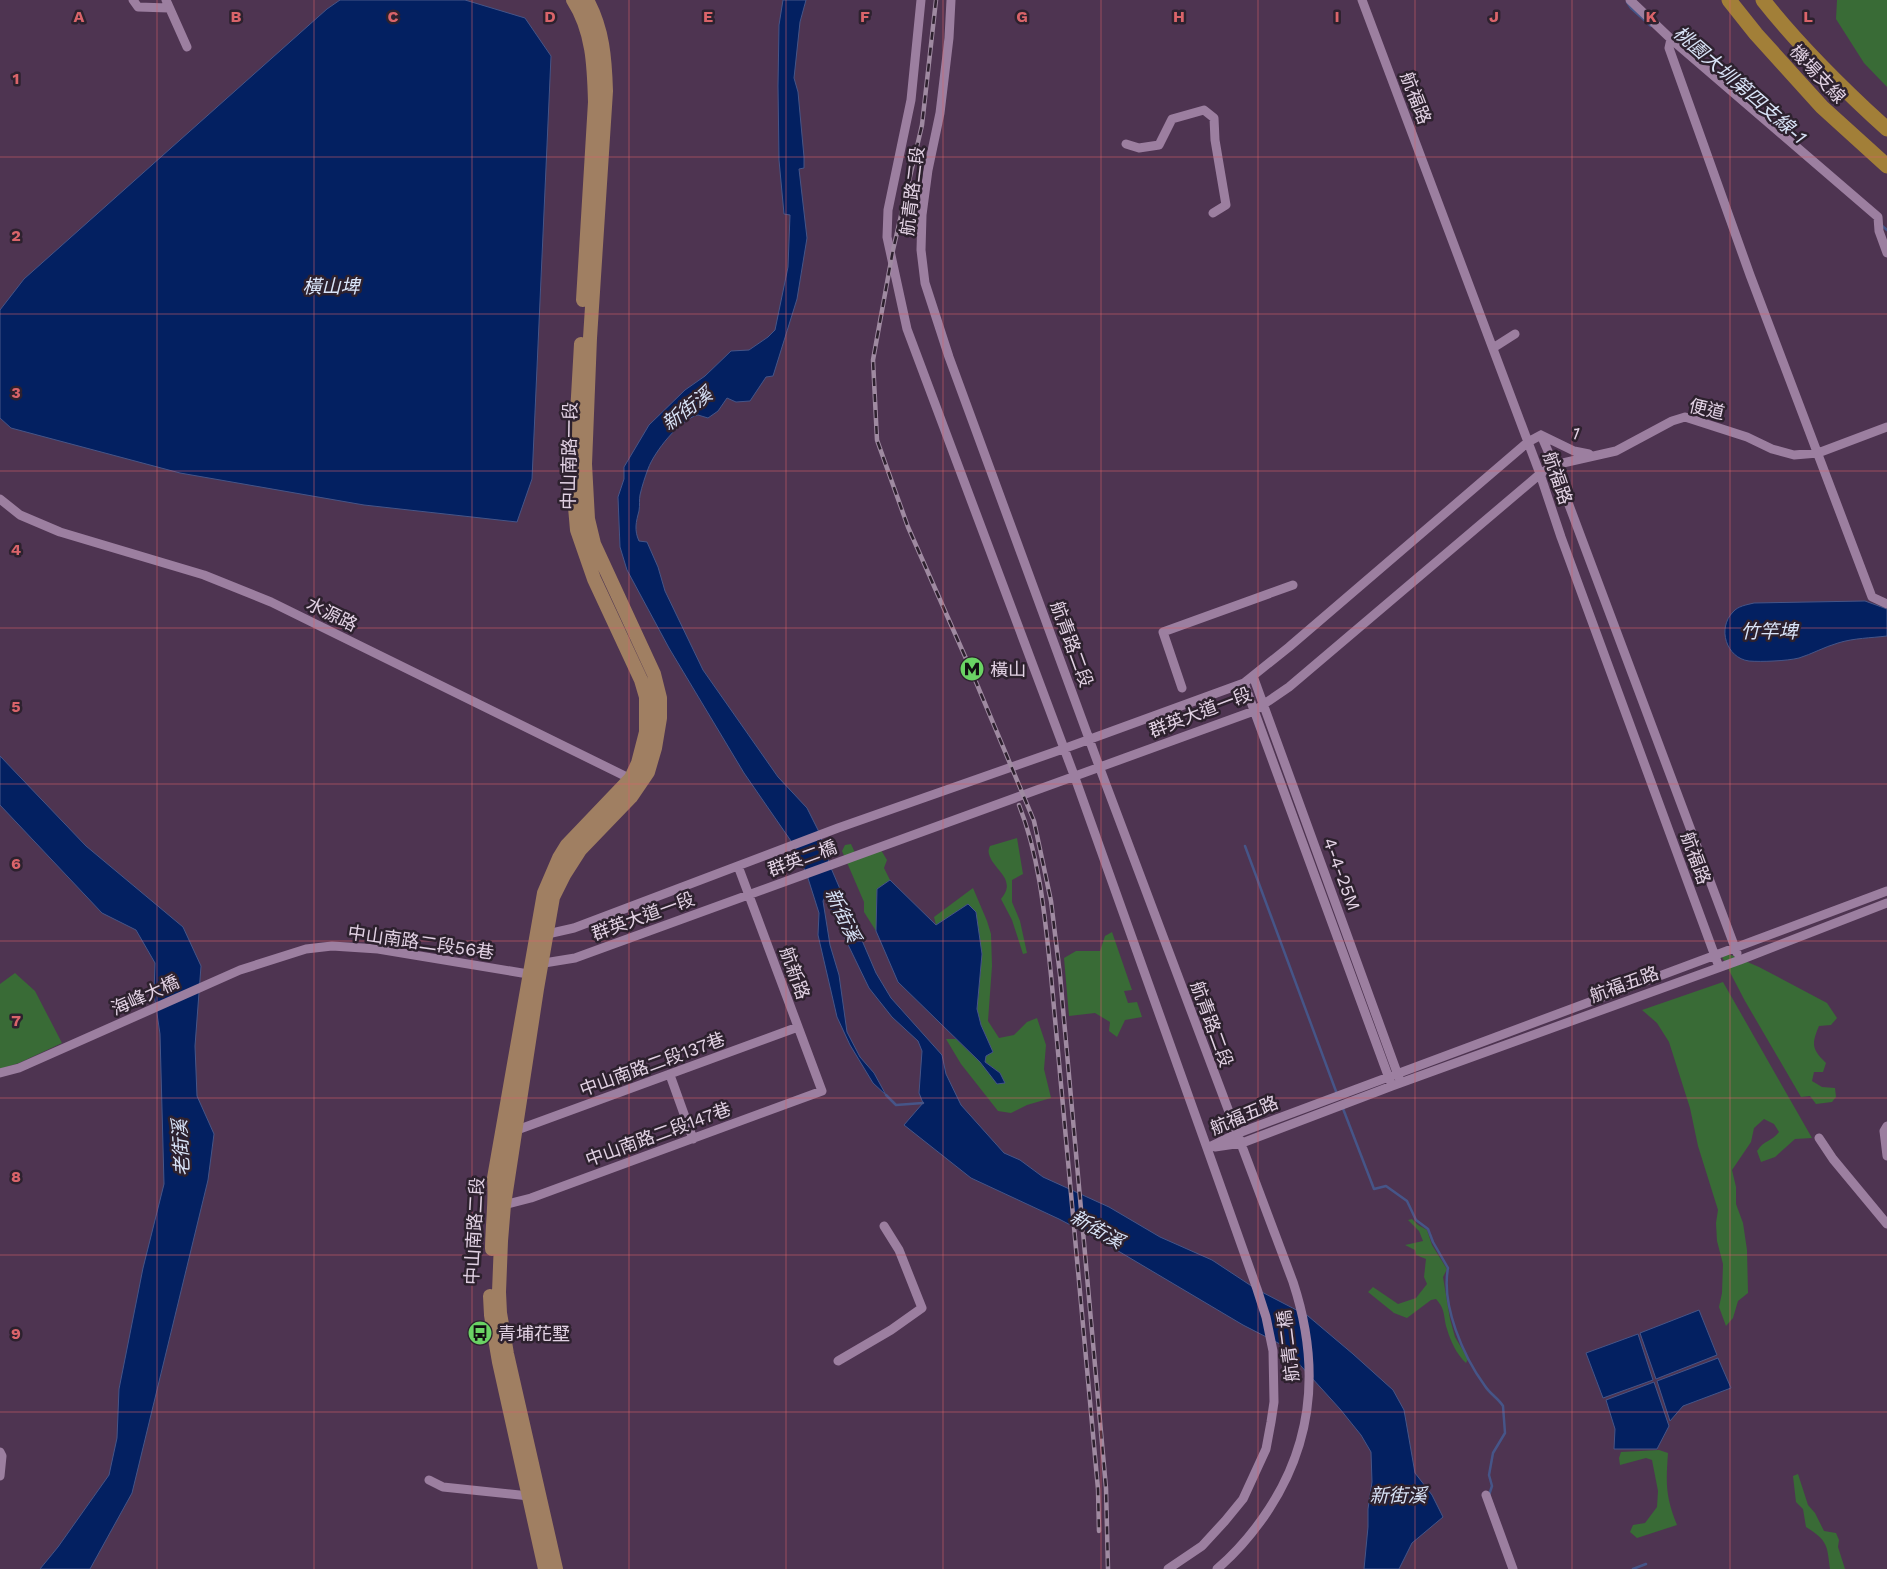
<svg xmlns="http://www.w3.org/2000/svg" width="1887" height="1569" font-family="'Work Sans','Noto Sans TC',sans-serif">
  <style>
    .green { fill: #396b36 }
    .water { fill: #032061; stroke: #465588 }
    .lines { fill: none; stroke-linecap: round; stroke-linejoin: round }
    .stream { stroke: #465588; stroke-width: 2.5 }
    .minor { stroke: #9c7fa0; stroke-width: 9 }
    .major { stroke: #a07f62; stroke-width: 14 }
    .highway { stroke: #a27f38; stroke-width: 15 }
    .rail-casing { stroke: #9f8aa1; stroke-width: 4.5 }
    .rail { stroke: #2d212e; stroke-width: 2.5; stroke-dasharray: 8; stroke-linecap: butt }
    .grid { fill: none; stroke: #da646a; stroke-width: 1; stroke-opacity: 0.55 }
    .labels { text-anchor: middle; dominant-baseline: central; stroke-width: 5; stroke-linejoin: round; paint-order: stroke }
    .street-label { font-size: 18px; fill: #e2d2e4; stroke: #2d212e }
    .poi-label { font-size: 18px; fill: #e2d2e4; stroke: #2d212e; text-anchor: start }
    .water-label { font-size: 19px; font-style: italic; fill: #d9e4f8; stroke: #2d212e }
    .grid-label { font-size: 16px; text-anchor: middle; font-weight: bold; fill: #da646a; stroke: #2d212e; stroke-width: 5; stroke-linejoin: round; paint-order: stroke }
  </style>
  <rect width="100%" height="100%" fill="#4e3451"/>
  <path class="green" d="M1837,0h50v87l-23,-24 -28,-44z
    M1017,838l6,36 -11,6v22l8,19 7,32 -4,1 -11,-34 -11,-21c17,-20 -8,-29 -12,-45 -1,-3 0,-6 1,-8z
    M851,844l5,11 9,2 16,-7 6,10 -3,8 6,12 -13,9 -1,42 -12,-19v-10l-22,-51 3,-6z
    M973,888l14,33 4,13 1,32 -4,55 11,17 15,-3 13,-13 10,-4 9,27 -2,24 7,29 -24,7 -16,8 -13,-2 -37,-47 -15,-25h10l24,23 17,21 3,-10 -15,-11 1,-6 7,-4 -12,-27 -4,-16 5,-55 -14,-50 -32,21 -2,-8z
    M1112,932l20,58 -8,1 4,12 9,-1 5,15 -17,3 -8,17 -8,-6 1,-9 -15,-9 -26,3 -5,-58 12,-7h24l5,-15z
    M1724,952l35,15 68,36 10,15 -6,7 -12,1c-8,19 -7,23 7,37l-3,9h-9l-2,9 10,6 13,1 1,9 -4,5 -16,2 -6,-8 -9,1 -56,-96 -23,-44z
    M15,973l20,18 27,52 -43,20 -19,6v-85z
    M1723,982l89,156 -17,1 -20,18 -14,5 -4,-11c7,-11 14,-9 22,-19l-5,-8 -10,-5 -10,9 -3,14 -19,28 4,17v17l7,19 4,27 1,43 -10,8 -5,17 -7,8 -7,-19 3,-14 1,-29 -6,-23 -1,-18 2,-13 -20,-64 -8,-38 -21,-66 -12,-19 -15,-13z
    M1412,1219l6,6 9,5 5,15 15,24 -4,8 7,42 5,18 13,22 -2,4c-9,-8 -16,-23 -19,-34 -4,-13 -1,-19 -11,-30l-5,1 -24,18 -13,-5 -26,-21 5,-5 25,17 18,-6 11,-14 -3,-7 2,-18 -10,-4 -1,-5 -10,-5 18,-4 -4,-10 -11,-11z
    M1659,1450l9,3c-2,29 -3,43 9,72l-40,13 -7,-6 3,-7 12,-2 12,-16 1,-16 -6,-31 -6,-2 -26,7 -1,-7 2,-6z
    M1798,1474l10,31 7,8 9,18 12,2 3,7 -1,7 7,22h-15c-3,-24 -2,-28 -24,-42l-3,-18 -7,-7 -3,-26z"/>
  <path class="water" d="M340,0h125l60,18 26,38 -19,423 -15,43 -153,-17 -184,-32 -169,-45 -11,-10v-108l24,-31 303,-270z
    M783,0h23l-6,22 -6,56 4,14 6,65v11l-5,1 8,69 -10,61 -24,77 -7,1 -16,24 -14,1 -9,-4 -9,13 -10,7 -10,-3c-18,4 -44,37 -50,54 -3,8 -6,17 -8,26 -1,5 0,10 -1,16 -3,11 -5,19 0,30l8,1 11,25 7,24 38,79 75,107 29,31 12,24 12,36 45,105 15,25 51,57 4,19 15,31 43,48 16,7 23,17 66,30 51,30 52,23 44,29 52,27 45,38 40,36 11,20 11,63 17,22 11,22 -31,26 -13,26h-35l4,-42v-18l4,-27 -1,-30 -10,-17 -21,-26 -58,-64 -39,-20 -140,-83 -44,-23 -88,-41 -67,-53 19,-22 -4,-10 3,-42 -4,-10 -26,-24 -23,-29 -44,-91 -2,4 7,44 9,30 8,57 13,25 14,16 12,22 -13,-12 -23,-38 -13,-28 -19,-82 1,-22 -12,-38 -16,-34 -47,-68 -75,-125 -42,-78 -7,-23 -2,-50 6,-18v-12l25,-42 36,-35 20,-14 26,-25 18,-1 19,-13 7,-7 13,-63 2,-52 -6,-1 -5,-54 -1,-74 1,-61z
    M1865,601l22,8v27c-16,2 -33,2 -49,7 -14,4 -26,11 -39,15 -12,3 -38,4 -50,3 -23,-3 -32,-33 -16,-49 5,-6 13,-7 21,-9z
    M0,756l86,90 97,81 18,39 -6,80 2,50 17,38 -6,46 -76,313 -42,76h-50l18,-22 51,-72 8,-37 2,-49 24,-121 21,-84 -4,-150 -6,-41 1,-30 -19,-33 -34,-17 -102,-108z
    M890,880l46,45 32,-21 8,8 6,42 -5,55 4,16 12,27 -7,4 -1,6 15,11 5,10 -8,1 -17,-22 -82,-80 -22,-51 1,-42z
    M1699,1310l18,45 -61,24 -16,-46z
    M1638,1334l15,46 -50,18 -17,-45z
    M1718,1358l13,30 -48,18 -13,15 -13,-40z
    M1654,1382l15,44 -12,23h-43l1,-20 -9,-29z"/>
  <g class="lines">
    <path class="stream" d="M1627,2l4,6 20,18
      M1881,225l6,5
      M1245,846l92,248
      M886,1095l10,10 27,-2
      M1342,1106l32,83 12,-3 21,15 9,19 12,9 5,13 15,26c-7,37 15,88 37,118 5,8 13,12 18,20l2,27 -12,20 -4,22 3,11 -3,9
      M1633,1569l13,-5"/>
    <path class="minor" d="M133,0l5,7 31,1
      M166,0l21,47
      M921,0l-10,100 -23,110 -1,27 20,92 167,446 133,373 50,141 9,28 7,34 1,51 -3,20 -5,27 -23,50 -18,22 -23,25 -34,23
      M951,0l-2,38 -9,75 -12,57 -6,45 -1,35 4,33 24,74 150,409 194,516c26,79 23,155 -24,227 -15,23 -31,42 -52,60
      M1362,0l178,474 21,63 158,430
      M1630,0l41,39 207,178 1,14 8,22
      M1671,39l-2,9 81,227 122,322 15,7
      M1126,144l13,4 20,-3 13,-26 32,-9 10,8 1,22 11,65 -13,8
      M1493,348l22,-14
      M1541,435l13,30 183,488
      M1541,435l33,16 15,3
      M0,499l20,16 40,17 144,43 67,27 362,178
      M1253,676l146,402
      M1244,683l146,398
      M1182,688l-19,-56 130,-47
      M543,935l31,-7 264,-100 225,-79 181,-66 45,-36 239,-205 13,-7
      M538,964l37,-6 679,-247 35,-24 251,-213 14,-9 62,-14 56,-30 13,-4 62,20 25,12 22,6 24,-2 69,-26
      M0,1073l19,-5 221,-98 66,-21 26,-3 46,3 156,26
      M670,1075l23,64
      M1887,1126l-3,5 3,25
      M517,1130l281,-103
      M1819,1138l14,21 54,65
      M1215,1147l27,-4 150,-57 348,-126 147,-57
      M1207,1148l29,-14 651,-243
      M504,1205l27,-7 291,-107 -84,-225
      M838,1361l53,-31 31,-22 -23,-58 -15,-24
      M0,1452l2,4 -2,20
      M429,1480l14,7 86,9
      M1486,1495l27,74"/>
    <path class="major" d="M573,0c20,31 21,66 22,102l-12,198
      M492,1249c0,-23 4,-48 2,-71l50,-285 15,-35 8,-13 64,-67 7,-15 8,-31v-35l-5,-17 -47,-101 -17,-49 -4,-46 8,-140
      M490,1296l1,19 8,47 46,207
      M556,1569l-49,-215 -7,-41 -1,-21 2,-51 3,-36 33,-216 16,-92 11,-22 16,-25 51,-53 17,-25 7,-24 5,-30v-20l-6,-24 -60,-130 -6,-25 -3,-55 5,-126 16,-247c-1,-32 -3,-62 -19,-91"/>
    <path class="highway" d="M1729,0l27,34 66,73 65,59
      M1763,0c37,47 80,89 124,129"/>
    <defs>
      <path id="rail" d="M936,0l-14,125 -29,125 -20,110 4,80 31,87 63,143 63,151 17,80 9,74 46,513 2,81
        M1019,805c21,53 26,113 32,170l47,514 1,42"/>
    </defs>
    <use href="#rail" class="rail-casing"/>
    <use href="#rail" class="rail"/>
  </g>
  <path class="grid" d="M157,0v1569M314,0v1569M472,0v1569M629,0v1569M786,0v1569M943,0v1569M1101,0v1569M1258,0v1569M1415,0v1569M1572,0v1569M1730,0v1569M0,157h1887M0,314h1887M0,471h1887M0,628h1887M0,784h1887M0,941h1887M0,1098h1887M0,1255h1887M0,1412h1887"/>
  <defs>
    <symbol id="metro-disc" viewBox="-11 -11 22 22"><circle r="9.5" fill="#6ad364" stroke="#2d212e"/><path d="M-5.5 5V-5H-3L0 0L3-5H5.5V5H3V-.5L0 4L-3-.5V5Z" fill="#111"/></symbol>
    <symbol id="bus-disc" viewBox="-11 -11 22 22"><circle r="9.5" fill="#6ad364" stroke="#2d212e"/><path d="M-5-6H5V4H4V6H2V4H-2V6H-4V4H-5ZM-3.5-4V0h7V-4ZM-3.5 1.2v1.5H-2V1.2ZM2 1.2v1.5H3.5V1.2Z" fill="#111"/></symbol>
  </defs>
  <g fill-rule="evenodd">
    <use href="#metro-disc" x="958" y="655" width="28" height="28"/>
    <use href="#bus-disc" x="466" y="1319" width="28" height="28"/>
  </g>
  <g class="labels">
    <g class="street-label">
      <text transform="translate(1818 74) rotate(47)">機場支線</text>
      <text transform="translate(1416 98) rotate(69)">航福路</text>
      <text transform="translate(912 191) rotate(-83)">航青路二段</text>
      <text transform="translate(1707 409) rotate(13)">便道</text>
      <text transform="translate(1576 433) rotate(21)">1</text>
      <text transform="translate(569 456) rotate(-89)">中山南路一段</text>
      <text transform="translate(1558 478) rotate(71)">航福路</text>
      <text transform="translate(332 614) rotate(26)">水源路</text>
      <text transform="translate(1072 644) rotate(70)">航青路二段</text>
      <text transform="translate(1200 712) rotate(-21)">群英大道一段</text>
      <text transform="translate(802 858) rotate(-20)">群英二橋</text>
      <text transform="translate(1696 858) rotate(70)">航福路</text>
      <text transform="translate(1342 874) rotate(70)">4-4-25M</text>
      <text transform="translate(643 916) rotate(-20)">群英大道一段</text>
      <text transform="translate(421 942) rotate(8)">中山南路二段56巷</text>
      <text transform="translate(795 973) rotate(70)">航新路</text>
      <text transform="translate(1624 984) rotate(-20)">航福五路</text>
      <text transform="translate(145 995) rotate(-24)">海峰大橋</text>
      <text transform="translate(1212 1024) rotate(70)">航青路二段</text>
      <text transform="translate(652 1064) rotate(-20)">中山南路二段137巷</text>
      <text transform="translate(1244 1115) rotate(-23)">航福五路</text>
      <text transform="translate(658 1134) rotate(-20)">中山南路二段147巷</text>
      <text transform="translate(474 1231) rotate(-87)">中山南路二段</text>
      <text transform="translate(1288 1346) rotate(-97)">航青二橋</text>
    </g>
    <g class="poi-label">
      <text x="990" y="669">橫山</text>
      <text x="498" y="1333">青埔花墅</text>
    </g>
    <g class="water-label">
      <text transform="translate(1740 85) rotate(41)">桃園大圳第四支線-1</text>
      <text x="331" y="286">橫山埤</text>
      <text transform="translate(687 409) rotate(-37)">新街溪</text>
      <text x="1769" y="631">竹竿埤</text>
      <text transform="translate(843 915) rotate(65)">新街溪</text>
      <text transform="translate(181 1148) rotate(-93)">老街溪</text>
      <text transform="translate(1097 1229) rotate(30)">新街溪</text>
      <text x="1398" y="1495">新街溪</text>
    </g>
  </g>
  <g class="grid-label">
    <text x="79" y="22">A</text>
    <text x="236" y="22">B</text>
    <text x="393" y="22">C</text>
    <text x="550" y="22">D</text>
    <text x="708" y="22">E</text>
    <text x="865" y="22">F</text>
    <text x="1022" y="22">G</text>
    <text x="1179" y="22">H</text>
    <text x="1337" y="22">I</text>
    <text x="1494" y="22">J</text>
    <text x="1651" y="22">K</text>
    <text x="1808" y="22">L</text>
    <text x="16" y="84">1</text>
    <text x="16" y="241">2</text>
    <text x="16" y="398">3</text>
    <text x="16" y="555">4</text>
    <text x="16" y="712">5</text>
    <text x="16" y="869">6</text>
    <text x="16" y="1026">7</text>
    <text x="16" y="1182">8</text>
    <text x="16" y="1339">9</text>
  </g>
</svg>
